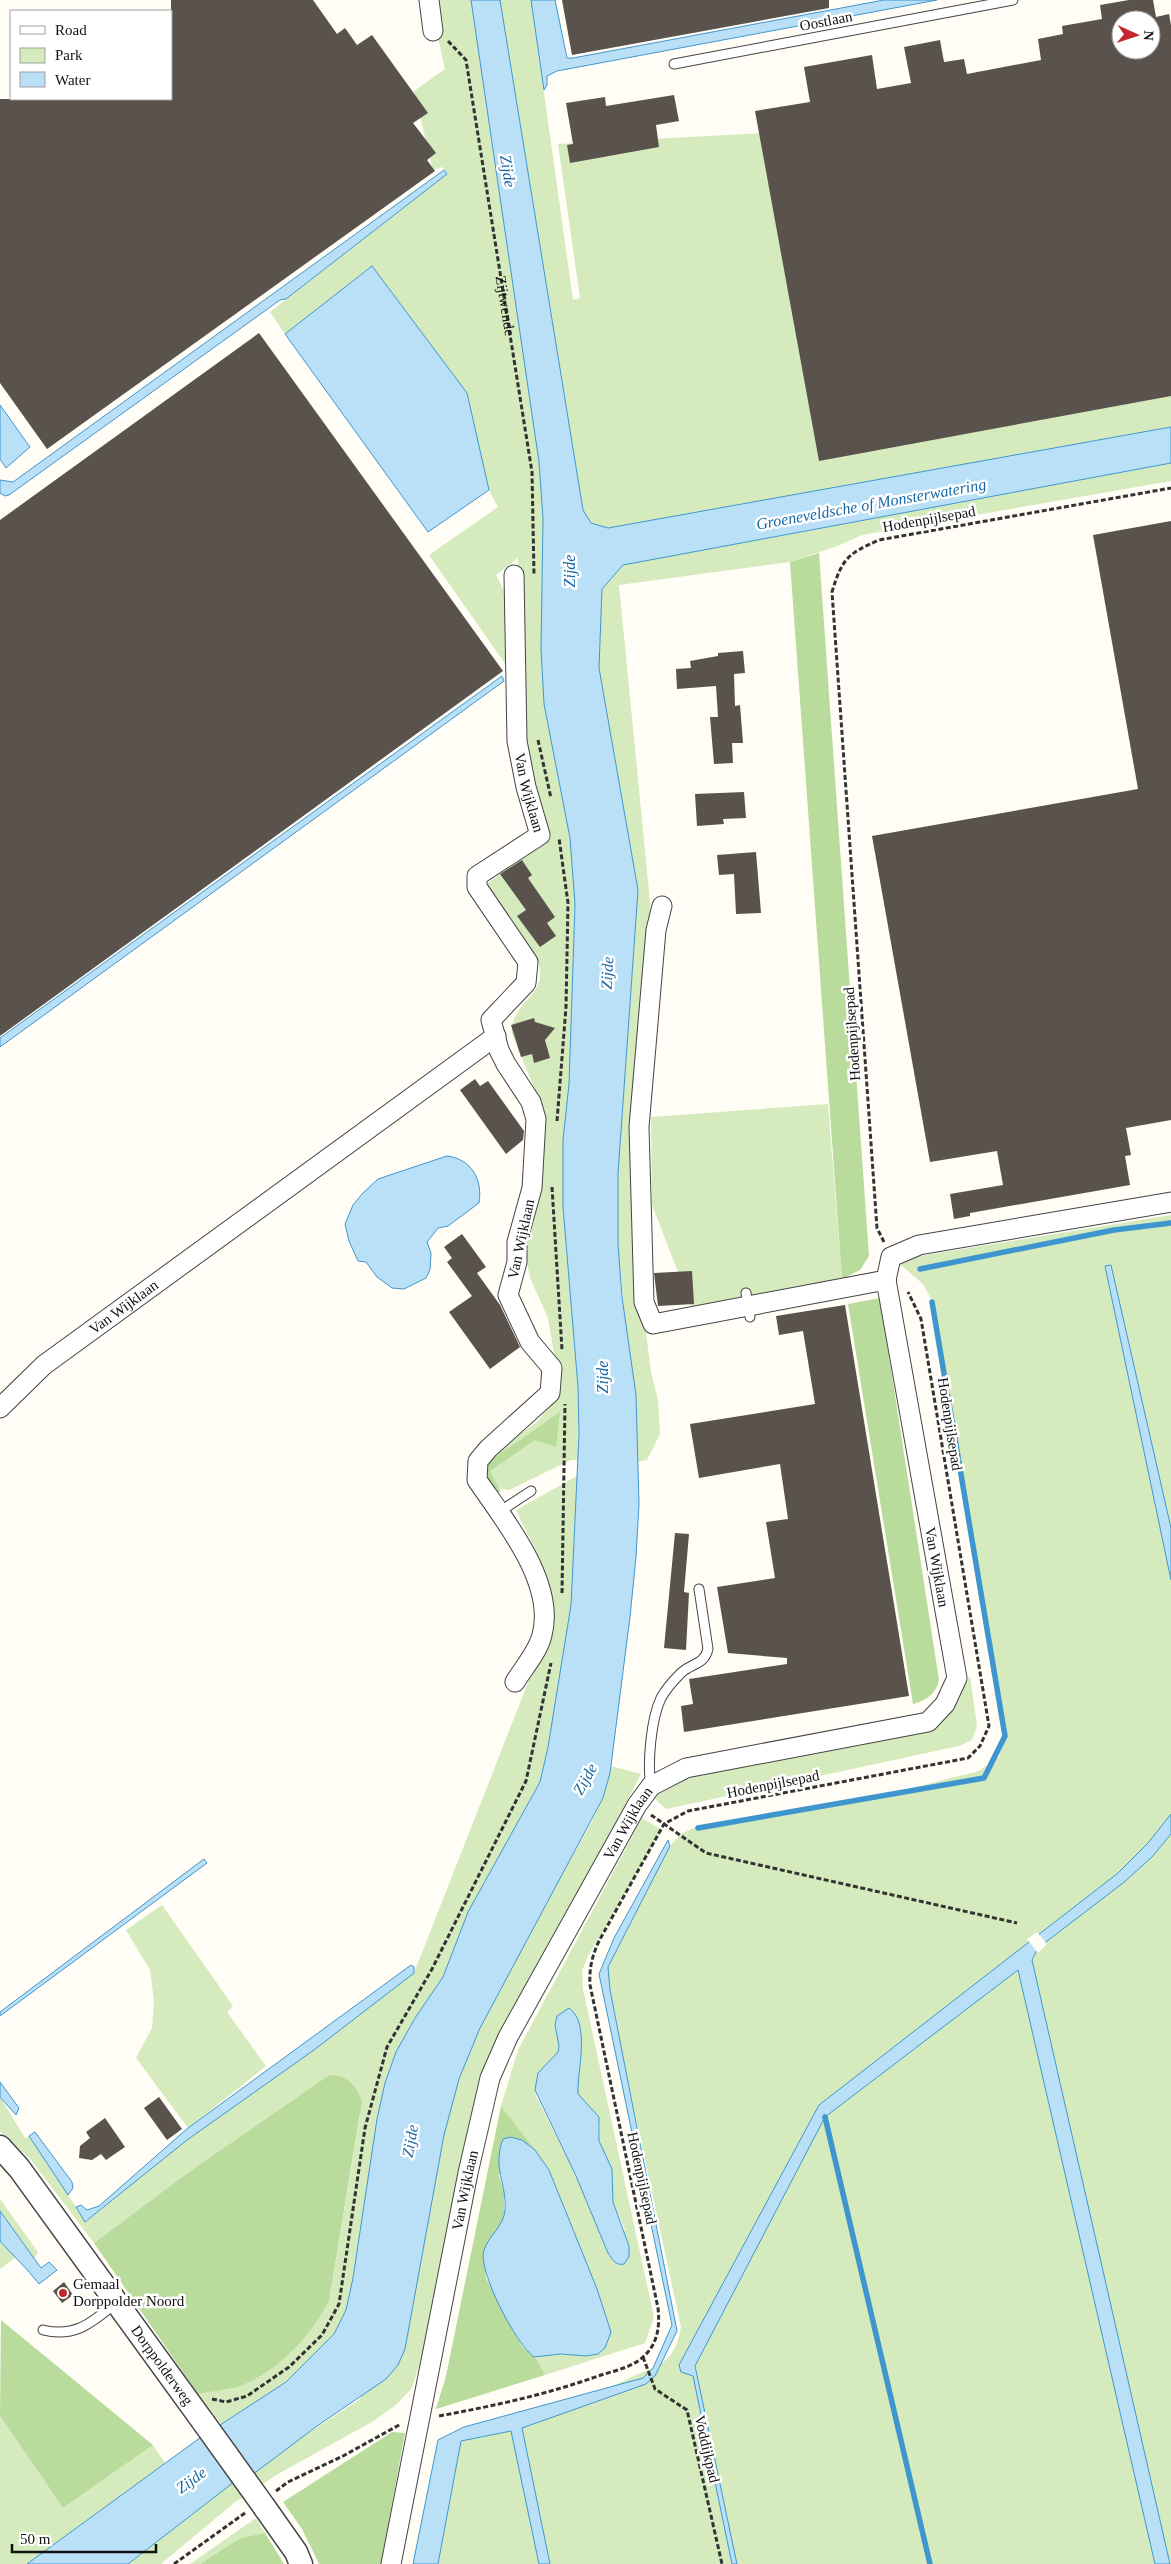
<svg xmlns="http://www.w3.org/2000/svg" width="1171" height="2564" font-family="Georgia,serif">
  <style>
    .green { fill: #d5ebbd; fill-rule: evenodd }
    .forest { fill: #b9dc9c }
    .water { fill: #b9e0f7; stroke: #3f96cf }
    .pier { fill: #fffdf5 }
    .lines { fill: none; stroke-linecap: round; stroke-linejoin: round }
    .stream { stroke: #3f96cf; stroke-width: 5.5 }
    .building { fill: #5a524d; fill-rule: evenodd }
    .service-casing { stroke: #444; stroke-width: 11 }
    .minor-casing { stroke: #444; stroke-width: 21 }
    .tertiary-casing { stroke: #444; stroke-width: 25 }
    .path { stroke: #333; stroke-width: 3; stroke-dasharray: 5 2.5; stroke-linecap: butt }
    .service { stroke: #fff; stroke-width: 9 }
    .minor { stroke: #fff; stroke-width: 19 }
    .tertiary { stroke: #fff; stroke-width: 22 }
    .tertiary-bridge-casing { stroke: #444; stroke-width: 25; stroke-linecap: butt }
    .tertiary-bridge { stroke: #fff; stroke-width: 22 }
    .poi-dot { fill: #c4262e; stroke: #fff; stroke-width: 2 }
    .labels { text-anchor: middle; dominant-baseline: central; stroke-width: 5; stroke-linejoin: round; paint-order: stroke }
    .street-label { font-size: 15px; fill: #111; stroke: #fff }
    .poi-label { font-size: 15px; fill: #111; stroke: #fff; text-anchor: start }
    .water-label { font-size: 16px; font-style: italic; fill: #1768a6; stroke: #fff }
  </style>
  <rect width="100%" height="100%" fill="#fffdf5"/>
  <path class="green" d="M432,0h39l68,462 4,57 -2,130 3,55 26,134 5,66 -6,180 -6,56v67l15,180v73h-7l-62,30 -13,-2 -8,-11 1,-17 11,-13 36,-24 19,-22 1,-36 -8,-47 -18,-40 -5,-27 16,-69 5,-56 -3,-17 -31,-75c-3,-33 38,-37 26,-73l-51,-77 56,-43 -25,-141v-142l-22,17 15,29 2,71 -84,-120 69,-48 -9,-17 -22,-97 -95,-127 -87,68 -15,-22 177,-138 -5,-7 -9,3 -19,-79 31,-22 -7,-31z
    M500,0h31l42,300 7,-2 -22,-154 613,-33v316l-563,101 -17,-5 -8,-13z
    M1171,463v18l-309,54 -22,10 -50,17 -171,23 33,337 -8,395 7,55 7,28 2,34 -13,26 -9,2 -20,-218v-70l20,-284 -39,-222 3,-79 21,-24z
    M828,1104l14,175 -150,29 -40,-103 -1,-88z
    M1171,1215v1349h-733l23,-123 61,-13 125,-58c22,-7 30,-20 34,-43l-76,-353 65,-128 11,-12 17,-8 202,-35 79,-20 20,-14 7,-20 -73,-435 -10,-18 -28,-24z
    M577,1476l-6,129 -15,101 -16,76 -72,130 -25,65 -28,41 -19,34 -11,31 -8,36 -24,159 -7,32 -12,24 -23,24 -25,24 -64,43 -24,-31 44,-9 87,-84 31,-185 -127,27 -51,34 -88,66 -63,-83 -31,-29v-34l25,41 4,-2 57,86 101,-82 227,-167 139,-354 -10,-53 -27,-56z
    M970,1676l7,50 -5,14 -13,6 -293,63 -13,-12 16,-21 191,-38 93,-34z
    M611,1766l30,8 -145,276 -66,281 -18,57 -16,17 -24,17 -94,52 -44,29 -73,61h-33l106,-82 126,-83 72,-207 12,-57 15,-56 21,-51 51,-98 60,-107 12,-25z
    M642,1818l20,12 -75,128 -5,13 1,18 71,328 -9,26 -100,32 -11,-18 39,-3 38,-22 -14,-43 -48,-119 -48,-64 17,-56zM573,2011l8,19 1,14 -4,33v17l22,31 -1,16 13,28 1,33 13,30 -50,-56 -40,-80 -1,-6 3,-17 20,-21 2,-6 -5,-21z
    M162,1905l71,101 -6,6 39,54 -78,62 -52,-70 16,-30 2,-26 -4,-32 -24,-40z
    M0,2199l38,53 -4,7 -34,-48z
    M0,2241l15,17 -15,11z
    M0,2416l63,92 90,-63 12,18 -138,101h-27z
    M256,2518l9,15 -25,5 -40,26h-10z"/>
  <path class="forest" d="M819,553l50,703 -9,14 -18,9 -52,-717z
    M880,1298l59,382c-3,14 -12,20 -26,24l-65,-400z
    M560,1412l-4,35 -21,-7 -45,31 11,21 -7,1 -11,-27z
    M335,2075c16,4 21,11 27,26l-33,200c-20,36 -47,67 -86,84 -13,5 -31,6 -45,9l-104,-151 88,-66 146,-101z
    M501,2106l34,44 -13,-10 -23,35 5,18v25l-20,31 2,29 36,68 15,14 8,15 -109,34 10,-33z
    M1,2320l152,125 -90,63 -63,-92z
    M392,2432l13,1 -24,131h-62l-17,-35 -19,-27z
    M265,2533l19,31h-84l40,-26z"/>
  <path class="water" d="M471,0h29l83,510 8,13 17,5 563,-101v36l-548,102 -21,24 -3,79 39,222 -20,284v70l4,53 14,98 3,109 -3,53 -6,60 -20,156 -7,25 -123,230 -21,51 -15,56 -39,214 -7,16 -12,14 -69,47 -61,46 -22,10 -106,82h-101l170,-124 89,-58 48,-48 12,-24 7,-32 24,-159 8,-36 11,-31 19,-34 28,-41 25,-65 72,-130 8,-35 23,-142 8,-171 -1,-47 -15,-180v-67l6,-56 6,-180 -5,-66 -26,-134 -3,-55 2,-130 -4,-57z
    M531,0h24l11,53 1,5h6l311,-58h53l-380,71 -10,5v9l-3,5z
    M444,170l3,4 -161,125 -6,1 -271,195 -4,1 -5,-3v-13l13,2z
    M372,266l95,127 22,97 -61,42 -143,-198z
    M0,405l30,42 -24,21 -6,-9z
    M502,676l2,5 -504,366v-9z
    M447,1156c24,3 36,23 32,47l-31,23 -10,2 -11,14 4,11 -1,17 -4,8 -22,11 -12,-1 -15,-11 -11,-15 -8,-1 -9,-20 -4,-17 8,-19 10,-12 15,-14z
    M1111,1265l60,263v52l-66,-314z
    M1171,1814v20l-19,23 -29,26 -85,65 -6,12 138,604h-15l-137,-594 -193,147 -130,249 42,198h-5l-39,-188 -12,-4 -2,-7 140,-260 299,-232 30,-30z
    M668,1840l2,6 -62,121 2,23 67,341 -22,45 -9,8 -124,44 28,136h-11l-28,-133 -50,10 -23,123h-25l25,-124 26,-13 179,-49 10,-10 19,-43 -73,-351 15,-36z
    M204,1859l3,4 -207,153v-4z
    M411,1965l3,2v6l-100,77 -127,90 -102,82 -9,-15 5,-2 6,5 12,-4 89,-78z
    M569,2008c22,16 8,62 9,86l21,23v24l13,28 1,33 16,44v11l-5,7c-8,2 -11,-4 -16,-11l-32,-77 -41,-86 3,-17 20,-21 1,-6 -4,-21 2,-9z
    M0,2082l19,26 -3,7 -16,-18z
    M35,2132l37,50 1,6 -5,7 -39,-59z
    M510,2137l12,3 13,10 14,20 48,119 14,43 -6,16 -7,6 -12,2 -25,-2 -27,3c-18,-13 -57,-87 -50,-107 5,-15 20,-24 21,-40 2,-26 -13,-42 -2,-71z
    M0,2211l41,57 8,-6 8,8 -18,14c-12,-16 -26,-28 -39,-43z"/>
  <path class="pier" d="M1037,1932l10,12 -9,9 -11,-14z"/>
  <g class="lines">
    <path class="stream" d="M920,1269l194,-39 57,-7
      M698,1828l286,-50 21,-42 -73,-434
      M825,2117l105,447"/>
  </g>
  <path class="building" d="M171,0h142l24,34 8,-6 12,17 15,-10 56,78 -15,10 23,30 -9,7 8,11 -388,278 -47,-66v-284h171z
    M562,0h267v8l-257,47z
    M1129,0h24l3,17 13,-3 2,11v371l-352,65 -64,-350 55,-9 -6,-35 68,-12 5,34 34,-6 -7,-36 36,-7 4,22 20,-3 3,15 74,-14 -3,-21 25,-5 -1,-8 40,-7 -2,-14zM1121,20h30v30h-30z
    M674,95l5,26 -23,4 3,22 -89,16 -3,-18 6,-1 -7,-41 39,-6 1,9z
    M259,333l244,338 -503,365v-516z
    M1171,521v599l-45,8 5,27 -6,1 5,29 -160,28v3l-16,3 -4,-25 53,-9 -6,-34 -67,11 -58,-326 266,-47 -45,-254z
    M743,651l2,22 -11,1 1,32 5,-1 3,38h-11l1,20 -19,1 -4,-47h8l-2,-31 -39,3 -1,-20 15,-1 -1,-7 28,-5v-3z
    M744,792l2,26 -23,1 1,5 -27,2 -2,-32z
    M756,852l5,61 -25,1 -2,-40 -15,1 -2,-20z
    M522,860l10,15 -4,3 27,39 -8,6 9,13 -16,11 -23,-31 9,-6 -26,-36z
    M534,1018l1,4 20,6 -10,12 5,18 -16,5 -2,-9 -11,3 -10,-32z
    M475,1079l5,7 8,-5 36,50 -1,9 -17,14 -46,-64z
    M462,1234l24,33 -9,6 23,32 20,42 -30,22 -41,-57 23,-16 -25,-34 5,-4 -8,-11z
    M692,1271l2,33 -36,2 -4,-33z
    M845,1305l64,391 -225,36 -3,-26 12,-2 -4,-25 98,-15v-6l-59,-5 -11,-66 58,-9 -9,-56 22,-3 -8,-55 -81,14 -9,-54 125,-20 -12,-73 -24,4 -3,-19z
    M675,1533l14,1 -5,58 5,1 -3,57 -22,-2z
    M159,2097l23,32 -15,11 -23,-32z
    M105,2118l20,29 -19,13 -5,-6 -9,6 -13,-2 1,-12 10,-8 -4,-6z
    M64,2282l9,13 -11,8 -9,-12z"/>
  <g class="lines">
    <defs>
      <path id="service" d="M674,64l339,-64
        M746,1293l4,24
        M499,1512l32,-21
        M651,1786c-4,-22 0,-67 10,-88 5,-9 12,-17 19,-24 10,-11 24,-8 28,-25l-9,-60
        M43,2330c33,8 49,-8 73,-27"/>
      <g id="minor">
        <path d="M429,0l4,31"/>
        <path id="s2" d="M514,575l3,166 9,46 14,48 -63,41v11l51,75 -2,21 -35,37 8,30 7,14 25,38 5,17 -4,69 -15,54v20l-9,33 22,47 22,26 -2,25 -62,56 -10,12 -1,19c28,41 79,103 65,155 -4,17 -18,32 -27,47"/>
        <path d="M886,1280l5,-23 28,-12 252,-43"/>
        <path id="s3" d="M0,1408l44,-43 452,-329"/>
        <path id="s4" d="M391,2564l77,-391 22,-95 18,-41 129,-232 14,-19 35,-18 242,-46 17,-18 12,-26 -71,-398 -233,44 -9,-22 -5,-175 17,-197 6,-24"/>
      </g>
      <g id="tertiary">
        <path id="s5" d="M0,2147l19,21 185,255"/>
        <path d="M265,2508l31,44 5,12"/>
      </g>
    </defs>
    <use href="#service" class="service-casing"/>
    <use href="#minor" class="minor-casing"/>
    <use href="#tertiary" class="tertiary-casing"/>
    <g class="path">
      <path id="s1" d="M448,41l18,19 66,412 2,103"/>
      <path d="M538,740l13,58"/>
      <path d="M557,1121l9,-114 2,-104 -9,-65"/>
      <path d="M552,1187l10,163"/>
      <path d="M884,1242l-7,-14 -45,-636c10,-33 15,-38 47,-52l292,-52"/>
      <path d="M562,1593l3,-189"/>
      <path d="M651,1815l55,38 311,70"/>
      <path d="M643,2357l12,32 32,21 35,154"/>
      <path d="M212,2399l14,3 21,-6 42,-29 33,-32 17,-31 26,-176 22,-81 45,-78 94,-188 25,-118"/>
      <path d="M439,2416c54,-10 106,-21 159,-40 15,-5 33,-8 45,-19 15,-13 17,-31 15,-49l-68,-323c-1,-16 2,-29 9,-44l65,-117 24,-13 280,-53 12,-12 9,-20 -68,-407 -13,-27"/>
      <path d="M276,2491l12,-9 55,-26 58,-32"/>
      <path d="M174,2564l71,-51"/>
    </g>
    <use href="#service" class="service"/>
    <use href="#minor" class="minor"/>
    <use href="#tertiary" class="tertiary"/>
    <defs>
      <path id="tertiary-bridge" d="M204,2423l61,85"/>
    </defs>
    <use href="#tertiary-bridge" class="tertiary-bridge-casing"/>
    <use href="#tertiary-bridge" class="tertiary-bridge"/>
  </g>
  <circle class="poi-dot" cx="63" cy="2293" r="5"/>
  <g class="labels">
    <g class="street-label">
      <text transform="translate(826 21) rotate(-11)">Oostlaan</text>
      <text stroke="none"><textPath href="#s1" startOffset="275">Zijtwende</textPath></text>
      <text transform="translate(929 519) rotate(-10)">Hodenpijlsepad</text>
      <text stroke="none"><textPath href="#s2" startOffset="219">Van Wijklaan</textPath></text>
      <text transform="translate(852 1034) rotate(-94)">Hodenpijlsepad</text>
      <text transform="translate(521 1239) rotate(-78)">Van Wijklaan</text>
      <text stroke="none"><textPath href="#s3" startOffset="160">Van Wijklaan</textPath></text>
      <text transform="translate(950 1424) rotate(81)">Hodenpijlsepad</text>
      <text transform="translate(937 1567) rotate(80)">Van Wijklaan</text>
      <text transform="translate(773 1784) rotate(-11)">Hodenpijlsepad</text>
      <text stroke="none"><textPath href="#s4" startOffset="786">Van Wijklaan</textPath></text>
      <text transform="translate(642 2178) rotate(78)">Hodenpijlsepad</text>
      <text stroke="none"><textPath href="#s4" startOffset="381">Van Wijklaan</textPath></text>
      <text stroke="none"><textPath href="#s5" startOffset="272">Dorppolderweg</textPath></text>
      <text transform="translate(707 2449) rotate(77)">Voddijkpad</text>
    </g>
    <g class="poi-label">
      <text x="73" y="2284">Gemaal<tspan x="73" dy="17">Dorppolder Noord</tspan></text>
    </g>
    <g class="water-label">
      <text transform="translate(508 171) rotate(81)">Zijde</text>
      <text transform="translate(871 504) rotate(-10)">Groeneveldsche of Monsterwatering</text>
      <text transform="translate(569 571) rotate(-90)">Zijde</text>
      <text transform="translate(607 973) rotate(-87)">Zijde</text>
      <text transform="translate(602 1377) rotate(-90)">Zijde</text>
      <text transform="translate(585 1779) rotate(-61)">Zijde</text>
      <text transform="translate(410 2141) rotate(-80)">Zijde</text>
      <text transform="translate(191 2480) rotate(-36)">Zijde</text>
    </g>
  </g>
  <rect x="10" y="10" width="162" height="90" fill="#ffffff" stroke="#a0a0a0"/>
  <rect x="20" y="26" width="25" height="8" fill="#ffffff" stroke="#a0a0a0"/>
  <text x="55" y="35" font-size="15" fill="#111111">Road</text>
  <rect x="20" y="48" width="25" height="15" fill="#d5ebbd" stroke="#a0a0a0"/>
  <text x="55" y="60" font-size="15" fill="#111111">Park</text>
  <rect x="20" y="72" width="25" height="15" fill="#b9e0f7" stroke="#a0a0a0"/>
  <text x="55" y="85" font-size="15" fill="#111111">Water</text>
  <g transform="translate(1136 35) rotate(93)"><circle r="24" fill="#ffffff" stroke="#a0a0a0"/>
  <path d="M0-4L9 19L0 12L-9 19Z" fill="#c4262e"/>
  <text y="-8" font-size="14" font-weight="bold" text-anchor="middle" fill="#111111">N</text>
  </g>
  <path d="M12 2544v8h144v-8" fill="none" stroke="#111111" stroke-width="2.5"/>
  <text x="20" y="2544" font-size="15" fill="#111111" stroke="#ffffff" stroke-width="4" paint-order="stroke">50 m</text>
</svg>
